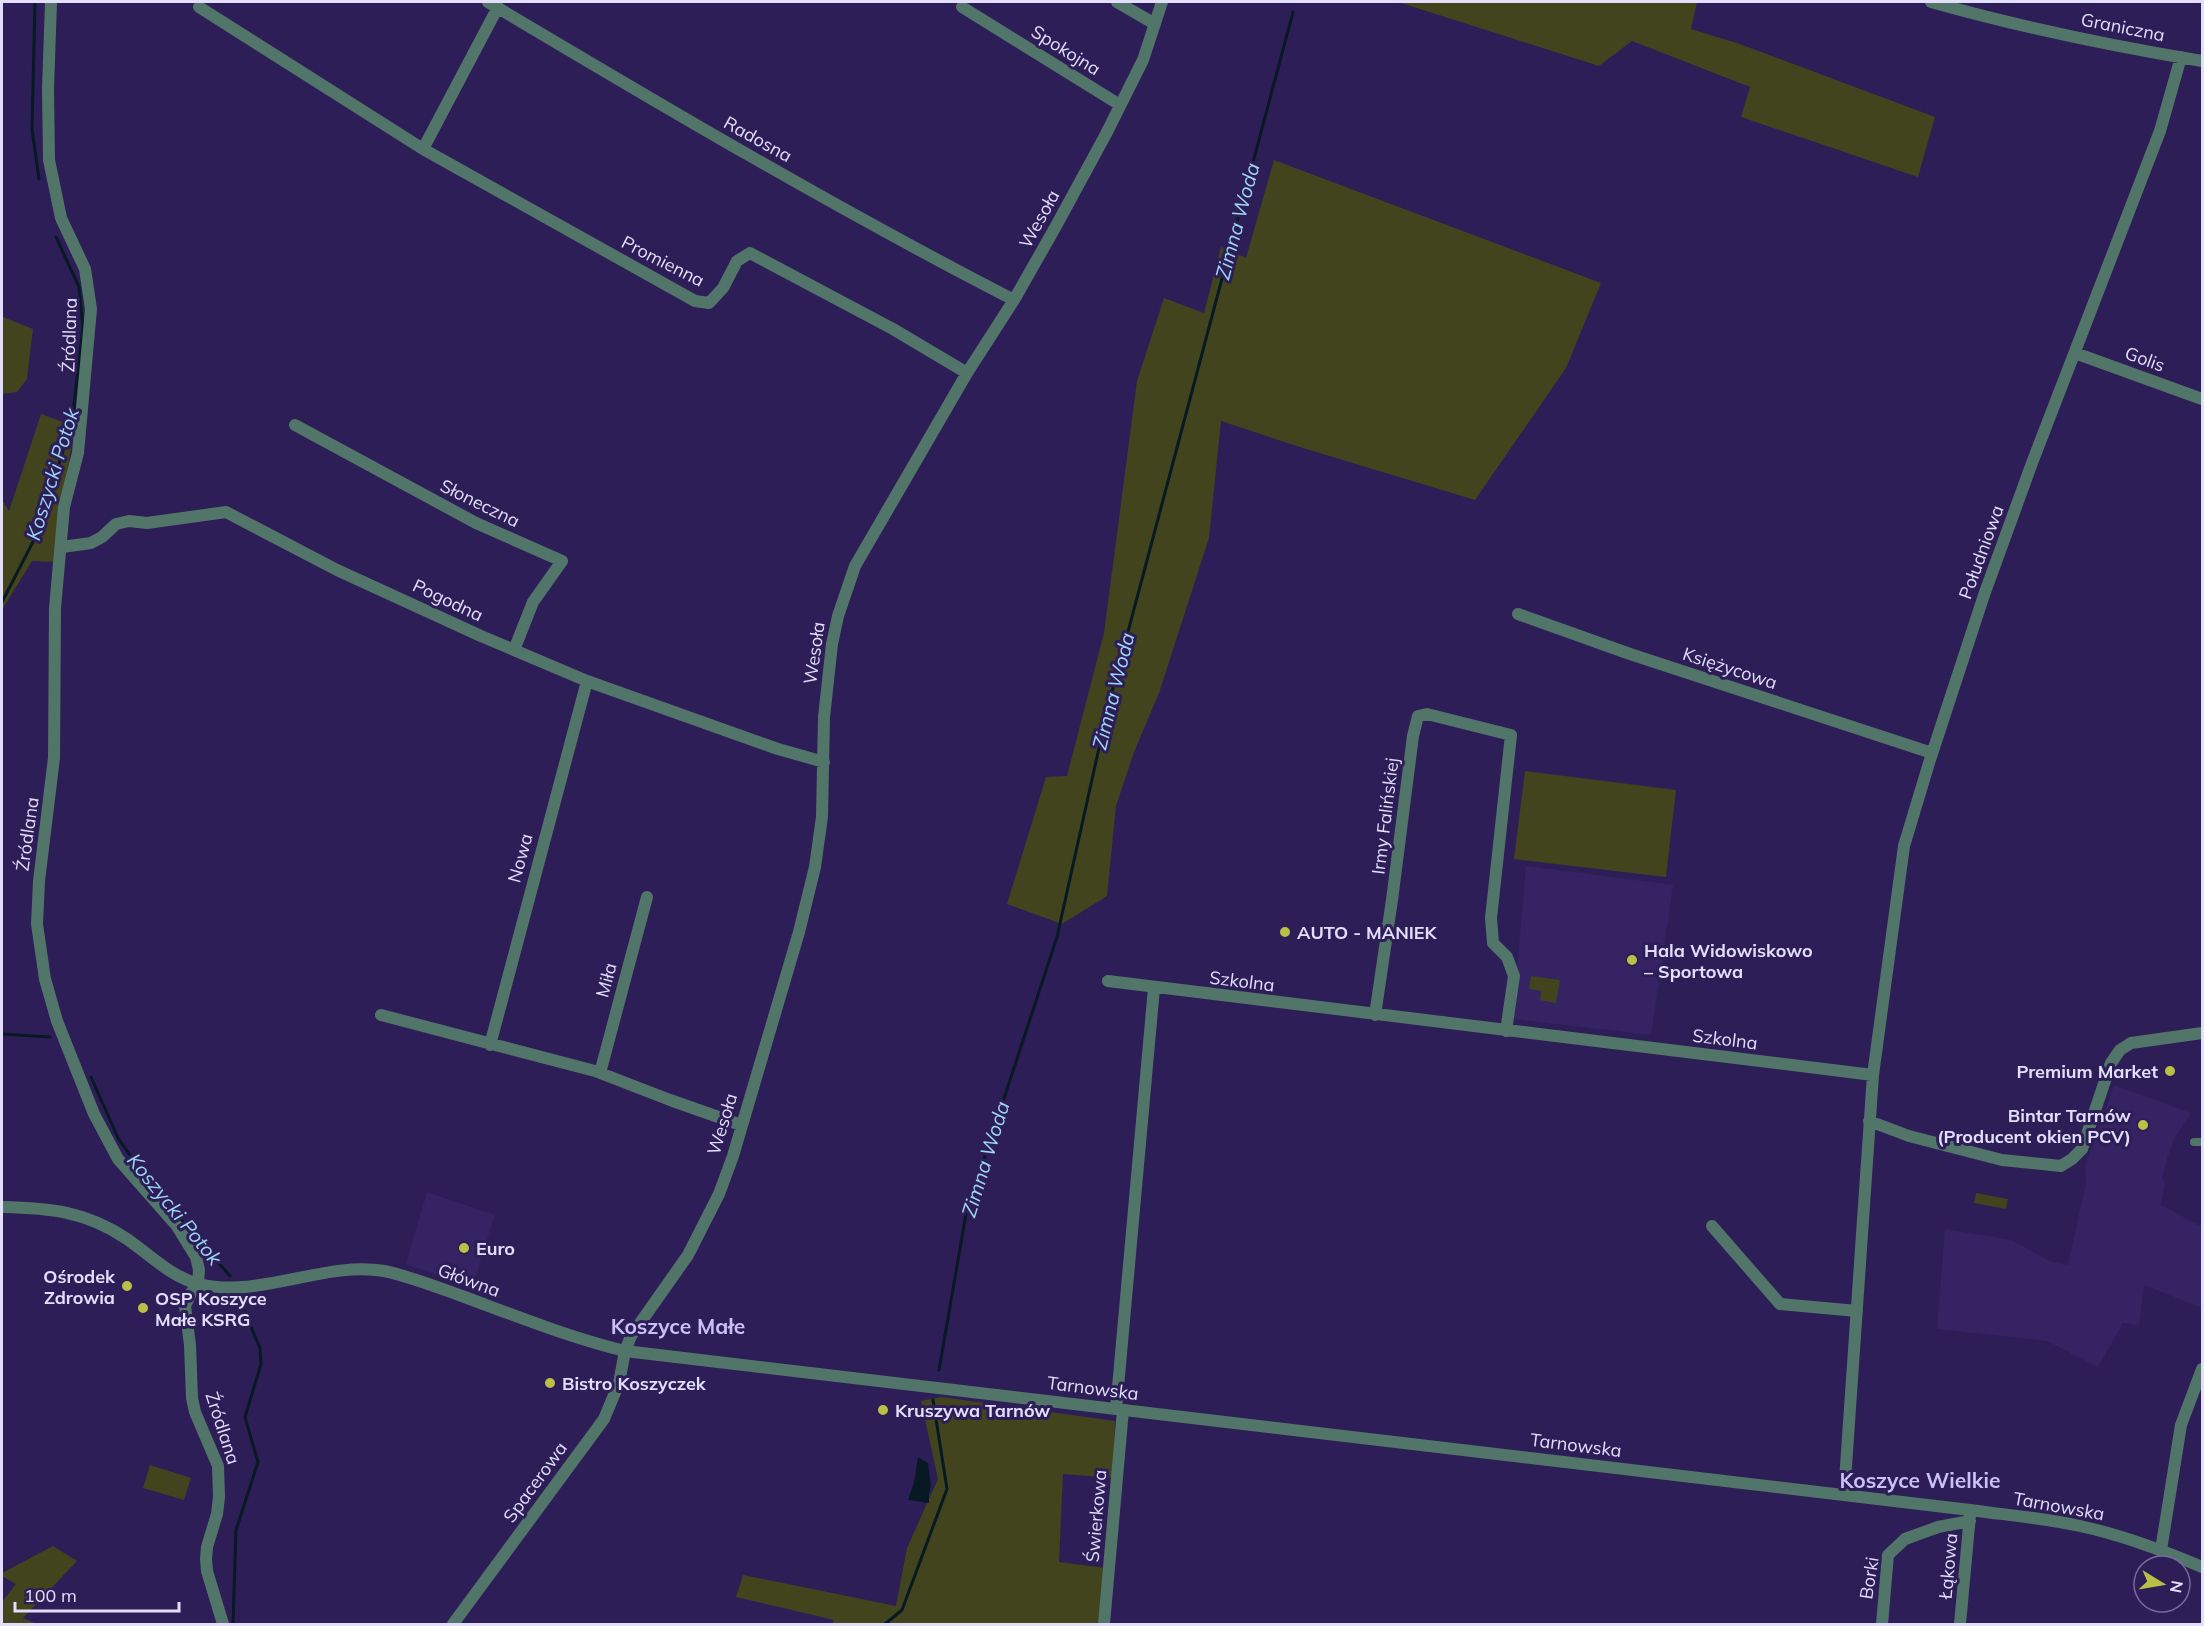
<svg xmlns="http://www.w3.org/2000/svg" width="2204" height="1626" font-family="Mulish,sans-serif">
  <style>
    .built { fill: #352364 }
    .green { fill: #41441c }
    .water { fill: #071a23 }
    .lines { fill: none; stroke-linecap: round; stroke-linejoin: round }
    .stream { stroke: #071a23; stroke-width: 3 }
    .pedestrian { stroke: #527569; stroke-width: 8 }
    .minor { stroke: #527569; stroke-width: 12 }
    .tertiary { stroke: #527569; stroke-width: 12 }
    .poi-dot { fill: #bac045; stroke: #2e1e57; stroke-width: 2 }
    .labels { text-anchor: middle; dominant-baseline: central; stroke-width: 6; stroke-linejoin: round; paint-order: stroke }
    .street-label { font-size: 18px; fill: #e2defb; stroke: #2e1e57 }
    .poi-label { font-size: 18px; font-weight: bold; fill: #e2defb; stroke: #2e1e57; text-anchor: start }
    .water-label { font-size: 20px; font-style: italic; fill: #9dd7f7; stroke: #2e1e57 }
    .quarter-label { font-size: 21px; font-weight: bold; fill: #cac0f9; stroke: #2e1e57 }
  </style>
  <rect width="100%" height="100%" fill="#2e1e57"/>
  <path class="built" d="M1526,866l147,19 -22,150 -138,-16z
    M2114,1085l77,28 -17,26 -6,17 -6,23 3,3 -4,23 41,22v81l-58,-23 -5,40 -16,-2 -25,44 -51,-26 -110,-12 8,-100 67,11 37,21 19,4 18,-82 -1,-17z
    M427,1192l68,23 -23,72 -66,-23z"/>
  <path class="green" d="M1398,2h299l-6,27 46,14 198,74 -17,60 -177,-60 9,-30 -118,-46 -33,25z
    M1274,160l327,123 -35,85 -91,132 -172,-52 -82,-27 -12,117 -50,155 -25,59 -18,54 -9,90 -45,28 -55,-20 39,-127 21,-1 37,-143 33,-252 27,-83 40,15 17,-66 25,11z
    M2,314l1,3 30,12 -6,50 -10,13 -15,2z
    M41,414l33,12 -19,136 -23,-1 -30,49v-110l7,11z
    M1525,771l151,19 -10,87 -152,-18z
    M1531,976l29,4 -4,23 -16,-3 1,-9 -12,-2z
    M1976,1193l32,6 -2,10 -32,-6z
    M941,1397l174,24 -2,57 -50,-4 -4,88 47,6 -1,56h-273l2,-4 -98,-23 7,-22 153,31 11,-58 31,-69 -17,-78z
    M150,1465l41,13 -7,22 -41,-12z
    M53,1546l24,15 -54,57 14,6h-35v-22l14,-18 -14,-8v-3z"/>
  <path class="water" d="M918,1457l10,6 3,23 -2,8v9l-21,-3 6,-18z"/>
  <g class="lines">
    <path class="stream" d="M35,2l-3,127 7,50
      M2,602l35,-68 35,-112 11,-95 -4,-40 -23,-50
      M2,1034l48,3
      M91,1077l27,61 33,47 79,91
      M939,1370l27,-156 91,-277 52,-234 184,-691
      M233,1624l3,-94 22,-68 -13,-45 16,-53 -1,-16 -20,-47
      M885,1624l17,-14 45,-121 -14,-89"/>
    <path class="pedestrian" d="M2194,1142h8"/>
    <path class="minor" d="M51,2l-3,87 1,71 12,58 24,51 6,40 -13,144 -14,54 -9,101 -1,150 -15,123 -2,43 8,55 12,42 37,93 24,45 59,67 19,31 3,13 -1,14 -7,9 -6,13 5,39 2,53 3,14 23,54 1,31 -2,17 -10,33 -1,12 1,12 16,53
      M488,2c173,103 347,206 526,298
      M1117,2l38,22
      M1931,2c89,25 180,44 271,59
      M199,7l224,142 272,152 14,2 14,-15 14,-27 13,-8 143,76 74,44
      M962,7l158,98
      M423,149l75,-142
      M2075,353l127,46
      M295,425l181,98 86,38 -29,41 -19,48
      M62,547l29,-4 11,-6 14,-13 13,-3 18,2 79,-11 111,58 144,66 106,45 191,68 46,13
      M1518,614l112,40 302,99
      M1108,981l765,94
      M381,1015l214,56 75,29 71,25
      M1375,1015l17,-115 21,-164 5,-20 9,-2 84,21 -20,183 2,25 14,14 7,19 -8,55
      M490,1045l97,-364
      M600,1073l47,-176
      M1869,1121l40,15 93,24 59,6 11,-7 10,-10 29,-86 9,-13 11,-7 71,-10
      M1712,1226l68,78 77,7
      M1116,1409l38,-421
      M1844,1495l29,-420 31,-229 25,-83 55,-168 48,-132 128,-332 21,-74
      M2161,1550l20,-125 21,-56
      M453,1624l151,-205 15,-36 6,-32 6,-15 57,-81 31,-61 14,-38 66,-224 16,-65 7,-50 2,-100 8,-73 6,-28 17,-50 112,-193 47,-73 42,-74 50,-92 37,-74 19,-58
      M1104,1624l19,-214
      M1882,1624l6,-69 17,-16 33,-12 32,-6
      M1960,1624l10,-109"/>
    <path class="tertiary" d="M2,1207c47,1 84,4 125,32 23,16 44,38 72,45 60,15 125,-23 185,-13 29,6 58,18 86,28 51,19 102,39 155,52l1345,159c36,5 74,8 110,16 42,9 82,24 122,41"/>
  </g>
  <g class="poi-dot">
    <circle cx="1285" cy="932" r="6"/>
    <circle cx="1632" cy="960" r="6"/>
    <circle cx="2170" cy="1071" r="6"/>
    <circle cx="2143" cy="1125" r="6"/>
    <circle cx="464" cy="1248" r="6"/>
    <circle cx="127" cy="1286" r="6"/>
    <circle cx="143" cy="1308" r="6"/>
    <circle cx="550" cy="1383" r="6"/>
    <circle cx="883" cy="1410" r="6"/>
  </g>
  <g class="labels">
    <g class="street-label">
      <text transform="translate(2123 27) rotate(11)">Graniczna</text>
      <text transform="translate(1066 50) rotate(32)">Spokojna</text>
      <text transform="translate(758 139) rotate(29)">Radosna</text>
      <text transform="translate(1039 219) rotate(-61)">Wesoła</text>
      <text transform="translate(663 261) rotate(27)">Promienna</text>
      <text transform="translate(69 335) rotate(-88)">Źródlana</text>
      <text transform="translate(2145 359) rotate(20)">Golis</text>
      <text transform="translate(480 503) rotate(26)">Słoneczna</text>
      <text transform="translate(1981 552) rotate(-70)">Południowa</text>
      <text transform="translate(448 600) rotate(25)">Pogodna</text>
      <text transform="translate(814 653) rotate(-82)">Wesoła</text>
      <text transform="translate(1730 668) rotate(18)">Księżycowa</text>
      <text transform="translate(1385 816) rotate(-83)">Irmy Falińskiej</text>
      <text transform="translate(27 834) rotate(-82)">Źródlana</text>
      <text transform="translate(520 858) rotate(-75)">Nowa</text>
      <text transform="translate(606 980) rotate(-75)">Miła</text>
      <text transform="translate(1242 981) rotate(7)">Szkolna</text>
      <text transform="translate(1725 1039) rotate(7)">Szkolna</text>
      <text transform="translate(722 1124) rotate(-73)">Wesoła</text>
      <text transform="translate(469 1280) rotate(20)">Główna</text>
      <text transform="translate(1093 1388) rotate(7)">Tarnowska</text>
      <text transform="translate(223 1428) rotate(72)">Źródlana</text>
      <text transform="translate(1576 1445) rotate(7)">Tarnowska</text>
      <text transform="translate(535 1482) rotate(-54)">Spacerowa</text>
      <text transform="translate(2059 1506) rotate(10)">Tarnowska</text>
      <text transform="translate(1096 1516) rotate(-85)">Świerkowa</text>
      <text transform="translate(1948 1566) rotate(-85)">Łąkowa</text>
      <text transform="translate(1869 1578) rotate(-81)">Borki</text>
    </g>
    <g class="poi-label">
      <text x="1297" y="932">AUTO - MANIEK</text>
      <text x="1644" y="950">Hala Widowiskowo<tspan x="1644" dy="21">– Sportowa</tspan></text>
      <text x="2158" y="1071" text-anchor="end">Premium Market</text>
      <text x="2131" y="1115" text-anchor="end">Bintar Tarnów<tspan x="2131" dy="21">(Producent okien PCV)</tspan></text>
      <text x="476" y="1248">Euro</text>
      <text x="115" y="1276" text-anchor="end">Ośrodek<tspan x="115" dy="21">Zdrowia</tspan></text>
      <text x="155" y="1298">OSP Koszyce<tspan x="155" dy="21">Małe KSRG</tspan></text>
      <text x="562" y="1383">Bistro Koszyczek</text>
      <text x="895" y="1410">Kruszywa Tarnów</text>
    </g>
    <g class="water-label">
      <text transform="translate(1237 221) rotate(-75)">Zimna Woda</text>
      <text transform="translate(52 474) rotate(-73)">Koszycki Potok</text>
      <text transform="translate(1113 691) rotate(-76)">Zimna Woda</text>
      <text transform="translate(985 1159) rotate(-73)">Zimna Woda</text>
      <text transform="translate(175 1209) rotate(51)">Koszycki Potok</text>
    </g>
    <g class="quarter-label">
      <text x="678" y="1326">Koszyce Małe</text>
      <text x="1920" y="1480">Koszyce Wielkie</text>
    </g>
  </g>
  <rect width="2204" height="1626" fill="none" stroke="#e2defb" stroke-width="6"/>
  <g transform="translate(2162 1584) rotate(101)"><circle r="28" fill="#2e1e57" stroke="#766b99" stroke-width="1.5"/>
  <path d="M0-4.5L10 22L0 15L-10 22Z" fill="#bac045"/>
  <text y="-9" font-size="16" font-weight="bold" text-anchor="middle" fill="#e2defb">N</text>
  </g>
  <path d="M15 1602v9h164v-9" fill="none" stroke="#e2defb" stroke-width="3"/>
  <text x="24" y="1602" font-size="18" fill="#e2defb" stroke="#2e1e57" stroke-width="4.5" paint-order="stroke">100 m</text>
</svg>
